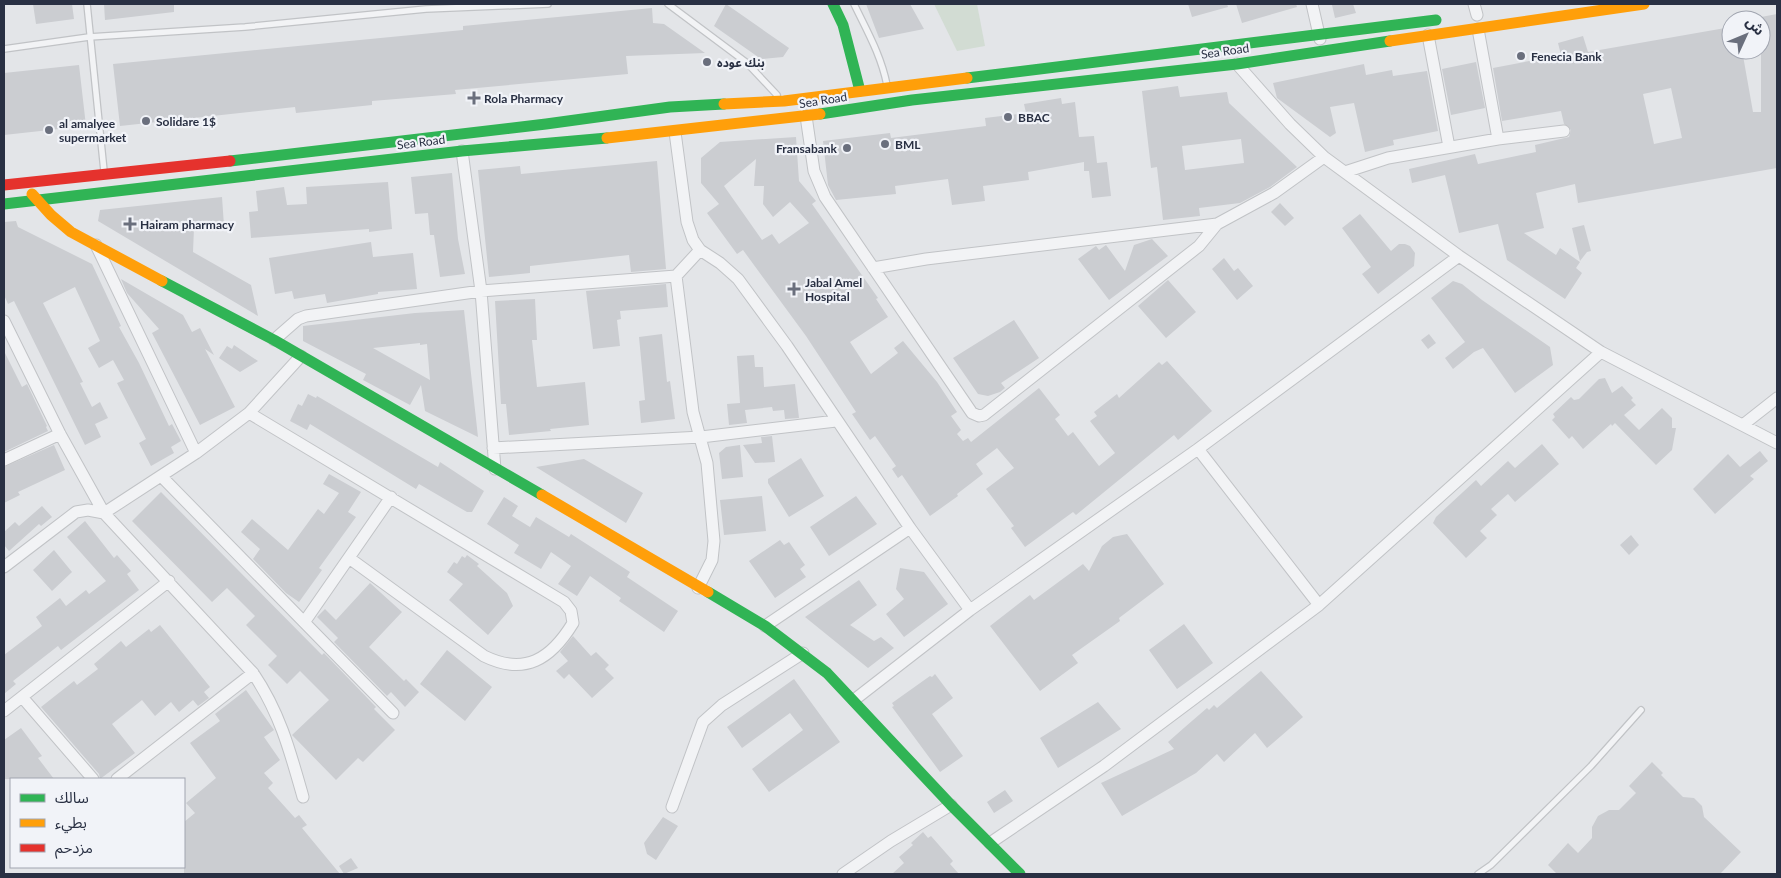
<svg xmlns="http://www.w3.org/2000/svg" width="1781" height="878" font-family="Lato,'Noto Sans Arabic',sans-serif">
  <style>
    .green { fill: #d2dcd3 }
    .building { fill: #cbcdd1; fill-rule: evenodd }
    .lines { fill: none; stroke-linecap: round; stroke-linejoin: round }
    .lane-casing { stroke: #c1c3c6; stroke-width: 8 }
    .street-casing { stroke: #c1c3c6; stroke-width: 13 }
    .lane { stroke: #f2f3f5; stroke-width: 5.5 }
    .street { stroke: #f2f3f5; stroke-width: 11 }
    .fast { stroke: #30b455; stroke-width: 11 }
    .slow { stroke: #ff9f0a; stroke-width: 11 }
    .jam { stroke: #e5322d; stroke-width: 11 }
    .poi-dot { fill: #6a6f7d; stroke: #f1f3f8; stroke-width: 2 }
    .labels { text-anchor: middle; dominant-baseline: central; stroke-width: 4.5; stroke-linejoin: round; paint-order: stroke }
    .street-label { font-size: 12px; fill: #293043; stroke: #f1f3f8 }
    .poi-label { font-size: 12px; font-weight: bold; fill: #293043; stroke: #f1f3f8; text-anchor: start }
  </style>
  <rect width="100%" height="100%" fill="#e3e5e8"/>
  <path class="green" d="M934,4h43l8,42 -28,5z"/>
  <path class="building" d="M33,4h39l2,15 -38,5z
    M104,4h70v8l-69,8z
    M726,4l63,44 -6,9 -22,2 -47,-33z
    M866,4h44l14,25 -45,9z
    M1188,4h39l1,3 -36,10z
    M1236,4h60l1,3 -55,16z
    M1338,4h15l3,9 -21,5 -3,-13z
    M652,8l1,15 11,1 41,29 -79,3 2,18 -173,16 1,4 -84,7v4l-76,8 -1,-6 -175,19 -7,-62 350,-34v-4z
    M1777,14v154l-199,35 -3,-19 -39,9 8,35 -20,5 32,22 4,-7 20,14 -4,6 6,5 -17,26 -58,-39 -9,-36 -39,9 -14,-58 -33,8 -3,-14 66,-15 3,10 58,-12 -1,-7 34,-8 2,-7 -7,-6 -3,-13 -59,10 -9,-53 68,-13 -3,-12 25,-7 5,16 143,-25v23h11l11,62h8v-95zM1671,88l11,50 -28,6 -11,-50z
    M1476,62l9,46 -34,7 -9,-46z
    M1364,64l2,11 26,-5 1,6 34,-5 11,60 -45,9 1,5 -29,7 -11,-49 -24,4 6,26 -6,4 -53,-39 -4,-15z
    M79,65l7,61 -82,9v-62z
    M1178,86l2,11 47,-5 2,11 68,64 -27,20 -30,16 -41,5 1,8 -37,4 -6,-53 -6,1 -9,-77zM1241,139l3,24 -59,7 -3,-24z
    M1061,98l1,6 13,-2 4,35 15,-1 3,27 10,-1 4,34 -19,2 -3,-27h-5v-9l-56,10 1,8 -46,6 2,15 -33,4 -4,-26 -53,7 1,8 -60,6 -8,-15 -5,-44 67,-8 1,5 95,-12 -1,-8 41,-5 -2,-9z
    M796,137l3,44 17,20 -4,3 66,94 -2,1 12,18 -38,25 21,32 27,-21 -4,-5 9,-7 34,41 20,30 -6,4 10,14 -4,4 6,7 5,-3 3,4 68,-54 21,27 -5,4 13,17 5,-4 26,34 16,-13 -25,-32 7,-5 -3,-4 23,-18 2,4 40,-36 3,3 5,-4 45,50 -34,29 -4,-5 -98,80 -3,-3 -48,35 -14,-19 3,-2 -28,-37 28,-21 -17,-20 -21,16 7,10 -26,20 1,2 -28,20 -28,-41 -4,3 -6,-9 4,-3 -21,-30 -5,4 -18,-26 4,-2 -50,-76 -63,-86 -6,4 -30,-41 12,-9 -18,-21v-25l19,-16zM756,159l-2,27h10l-1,18 10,13 17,-15 19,21 -30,21 -7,-10 -10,6 -38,-54z
    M657,161l9,108 -35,3 -2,-17 -99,11v7l-41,4 -11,-107 42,-4 1,8z
    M452,173l6,66 7,35 -25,3 -6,-42h-4l-2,-22 -13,1 -4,-37z
    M388,182l4,47 -23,3v-3l-118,9 -2,-26 9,-1 -2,-20 28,-4 3,18 20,-1 -1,-17z
    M222,197l2,29 -30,2 -1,24 58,33 7,31 -160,-95 2,-11z
    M1280,203l14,15 -9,8 -14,-14z
    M1360,214l31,37 8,-7h6l5,2 5,7 -1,13 -36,28 -16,-20 9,-7 -29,-39z
    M16,221l2,6 74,37 29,62 -2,1 20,36 30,63 3,-2 9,17 -10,6 3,6 -23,13 -12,-23 7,-4 -29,-56 7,-3 -11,-20 -14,8 -11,-20 12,-7 -25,-54 -32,16 40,79 -3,1 12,24 8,-5 8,16 -13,6 6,13 -16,8 -71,-144 -6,3 -4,-9v-73z
    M1584,225l7,26 -4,1 -7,9 -8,-33z
    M1152,239l16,17 -59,44 -31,-41 18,-13 3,4 7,-5 19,26 9,-26z
    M371,242l2,15 40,-4 4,36 -39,3v2l-51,9 -2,-9 -31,5 -2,-8 -17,3 -6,-36z
    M1224,258l10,13 4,-3 15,18 -16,14 -25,-31z
    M121,279l62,36 9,17 8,-4 14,27 -9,-6 30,58 -35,18 -48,-92 7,-4 -32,-36z
    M1168,280l28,32 -30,26 -28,-32z
    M1453,281l9,3 20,16 68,47 3,18 -38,28 -32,-45 -9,4 -21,17 -8,-11 20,-16 -34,-44z
    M666,284l2,23 -48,4 1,8 -4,1 3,26 -27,3 -7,-58z
    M535,299l2,41h-5l5,47 48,-5 4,43 -39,4 1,2 -42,4 -3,-31h-5l-6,-103z
    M464,310l14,127 -53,-26 -4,-26 -11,20 -47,-25 3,-6 -63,-33v-15l112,-13zM420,343v2l7,-1 3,36 -57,-32z
    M1014,320l25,38 -38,25 4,5 -5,4 -12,4 -10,-2 -25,-36z
    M662,334l5,48 3,-1 5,38 -34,4 -2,-22 6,-1 -6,-63z
    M1429,334l7,9 -8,6 -7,-9z
    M234,345l24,16 -18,11 -21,-14 8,-12 5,3z
    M4,351l18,36 5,-3 20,42 -1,1 2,4 -44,21z
    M754,355l1,12h8l1,20 31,-3 4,34 -14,1 -1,-9 -11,1 -1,-4 -27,3 2,13 -18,2 -2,-21 13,-1 -3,-47z
    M1605,378l7,15 10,-7 11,12 -2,2 5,5 -12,10 15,15 23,-22 10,10v10h4l-4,22 -16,15 -41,-42 -3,3 -1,-2 -28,25 -11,-13 -3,3 -17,-19 3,-3 -2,-3 18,-17 3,3 5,-1 20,-20z
    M308,394l8,4 1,-2 121,71 2,-5 44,29 -12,21h-5l-48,-28 -3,5 -106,-65 -3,6 -17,-9 8,-17 4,2z
    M772,436l3,26 -20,1 -12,-18 19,-2 -1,-6z
    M1542,444l17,20 -44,38 -7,-8 -17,15 6,6 -17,16 7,7 -21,20 -33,-35 3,-6 40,-37 5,6 27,-25 7,7z
    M54,445l11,25 -47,22 2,3 -16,8v-36z
    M740,445l3,32 -21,2 -3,-26 7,-6z
    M1760,451l8,10 -18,15 4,3 -39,35 -22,-25 35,-35 12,13z
    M801,458l23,38 -35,21 -21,-34v-4z
    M584,459l59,34 -17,30 -90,-56z
    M329,474l32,18 -13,20 8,5 -37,51 3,2 -23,32 -13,-9 -33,-34 7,-10 -19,-17 11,-13 36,31 30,-41 6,5 15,-21 -16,-9z
    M161,492l161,163 2,-2 52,54 -2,2 21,21 -32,32 -5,-4 -22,22 -44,-45 37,-35 -29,-29 -13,13 -19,-19 9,-9 -31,-31 9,-9 -28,-28 -15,14 -80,-81z
    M762,496l4,35 -42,4 -4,-35z
    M856,496l21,28 -48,32 -19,-29z
    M504,497l14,9 -6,10 18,11 6,-10 33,20 2,-3 59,38 -3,5 51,34 -14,21 -45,-31 2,-3 -31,-22 -13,20 -19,-12 13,-18 -20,-14 -10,17 -27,-16 5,-8 -32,-21z
    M42,506l10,11 -11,9 -2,-2 -30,27 -5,-6v-13l11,-10 4,4z
    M85,521l29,37 3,-3 14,16 -4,3 12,16 -78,60 -3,-4 -45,35 3,3 -12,10v-39l38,-29 -6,-9 24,-19 6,8 20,-16 3,4 17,-13 -39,-44z
    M1127,534l37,50 -45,34 1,3 -48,34 6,8 -38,28 -50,-65 40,-31 4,5 49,-36 6,7 13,-25 11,-9z
    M1631,535l8,10 -10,10 -9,-10z
    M780,540l4,5 5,-3 16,23 -5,4 6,8 -31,21 -26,-37z
    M54,550l18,22 -20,19 -19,-21z
    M467,555l12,9 -2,2 30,27 6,13 -25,29 -39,-35 14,-16 -16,-12 7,-10 3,2 5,-8 3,2z
    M900,568l24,4 24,32 -44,33 -18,-23 18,-15 -8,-10z
    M859,580l18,25 -27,20 24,16 7,-4 13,11 -26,20 -63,-51z
    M370,583l32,29 -33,35 35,34 2,-2 13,13 -14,15 -14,-15 -4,4 -53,-54 4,-4 -21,-21 8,-8 11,11z
    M1184,624l29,39 -36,26 -28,-39z
    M160,625l50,62 -6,5 5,6 -11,8 -5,-6 -14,12 -8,-10 -16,14 -13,-16 -30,24 23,29 -35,26 -1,-5 -58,-67 33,-26 3,4 21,-16 -4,-5 27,-23 5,6 23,-18 2,3z
    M573,636l18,20 5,-4 13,13 -4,4 9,9 -22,20 -23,-24 -5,5 -8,-8 12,-10 -8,-9z
    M447,650l45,37 -27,34 -45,-37z
    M1261,671l42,46 -36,31 -12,-15 -31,29 -7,-8 -21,19 -74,43 -21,-33 73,-34 -6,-7 17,-15 22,-19 2,2 5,-5 3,3z
    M935,674l18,24 -21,16 31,42 -23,16 -48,-65 2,-1 -2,-3 38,-27 2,1z
    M794,679l46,63 -71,50 -17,-23 51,-39 -13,-17 -48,35 -15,-21z
    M246,690l28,40 -10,7 16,23 -16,13 9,10 -5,5 27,30 4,-3 8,10 -5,3 38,46h-156v-52l11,-9 -9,-10 30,-25 -26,-35 30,-22 -5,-7z
    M1098,702l23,27 -63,39 -18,-30z
    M21,728l21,28 -4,2 16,21h-50v-39z
    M1652,762l11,11 -2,2 22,22 11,1 8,8 2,11 37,35 -21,22h-163l-9,-9 20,-22 10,10 14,-15v-11l6,-11 11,-6h10l17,-17 -7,-7z
    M1005,790l8,11 -19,12 -7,-11z
    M663,817l15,9 -22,34 -9,-6 -3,-11z
    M923,832l5,6 3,-2 22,25 -3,3 9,10h-67l12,-11 -5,-6 14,-12 -2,-2z
    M351,858l7,10 -14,6 -5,-8z"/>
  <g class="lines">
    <defs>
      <path id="lane" d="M87,4l17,167
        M668,4l79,59 30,32
        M854,4c13,27 27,51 33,81
        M4,49l85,-12 156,-10 181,-18 122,-5
        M1478,874l13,-9 100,-99 50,-56"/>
      <path id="street" d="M1312,4l8,35
        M1474,4l3,11
        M1478,29l20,110
        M1428,35l21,112
        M1237,64l53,60 34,33 135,99 142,96 176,91
        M806,116l8,55 11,26 147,216 7,3 5,-1 215,-169 18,-22 57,-31 50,-36
        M675,132l12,90 6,18 7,10 20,13 18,16 49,67 123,182 60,82
        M462,151l19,140 14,178
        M1345,172l43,-14 110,-19 66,-8
        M96,245l100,208
        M873,268l53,-9 291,-35
        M676,276l17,136 14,51 7,78 -2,19 -14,28
        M4,321l56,113 44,79 149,160c27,40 37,78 50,124
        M274,340l24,-21 8,-3 175,-25 195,-15 24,-26
        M249,413l315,189 7,9 2,12c-22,36 -48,53 -89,33l-135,-98
        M1744,424l33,-26
        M493,448l208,-11 135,-16
        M1198,449l121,156
        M4,460l56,-26
        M161,476l232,237
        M4,567l72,-55 12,-2 16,3 92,-60 53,-40 52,-57
        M305,621l86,-124
        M765,626l145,-98
        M22,697l71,82
        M854,700l116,-90 228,-161 261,-193
        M4,711l165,-130
        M117,779l136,-106
        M672,807l31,-85 19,-17 81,-52
        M990,843l114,-77 215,-161 282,-253
        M843,874l48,-33 60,-36"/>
    </defs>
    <use href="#lane" class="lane-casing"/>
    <use href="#street" class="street-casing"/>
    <use href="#lane" class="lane"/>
    <use href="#street" class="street"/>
    <path class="fast" d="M833,4l10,21 17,66
      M967,78l469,-58
      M820,114l92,-14 325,-36 153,-23
      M230,161l316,-37 124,-17 54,-3
      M4,204l458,-53 145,-13
      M162,281l112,59 268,155
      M708,592l57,34 62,47 124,132 69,69"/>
    <path class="slow" d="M1390,41l254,-37
      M724,104l60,-3 183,-23
      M607,138l213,-24
      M32,194l19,21 20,17 91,49
      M542,495l166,97"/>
    <path class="jam" d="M4,185l226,-24"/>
  </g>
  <g class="poi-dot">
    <circle cx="1521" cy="56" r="5"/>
    <circle cx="707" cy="62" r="5"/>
    <path d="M471.5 90.5h5v5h5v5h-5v5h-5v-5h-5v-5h5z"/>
    <circle cx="1008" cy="117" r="5"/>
    <circle cx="146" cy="121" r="5"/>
    <circle cx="49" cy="130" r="5"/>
    <circle cx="885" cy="144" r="5"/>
    <circle cx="847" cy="148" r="5"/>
    <path d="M127.5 216.5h5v5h5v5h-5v5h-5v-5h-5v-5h5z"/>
    <path d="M791.5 281.5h5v5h5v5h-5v5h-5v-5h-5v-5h5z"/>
  </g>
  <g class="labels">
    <g class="street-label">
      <text transform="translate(1225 51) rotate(-8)">Sea Road</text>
      <text transform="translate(823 100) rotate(-9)">Sea Road</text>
      <text transform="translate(421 142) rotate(-7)">Sea Road</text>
    </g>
    <g class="poi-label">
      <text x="1531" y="56">Fenecia Bank</text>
      <text x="717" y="62">بنك عوده</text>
      <text x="484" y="98">Rola Pharmacy</text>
      <text x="1018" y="117">BBAC</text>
      <text x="156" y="121">Solidare 1$</text>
      <text x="59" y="123">al amalyee<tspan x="59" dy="14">supermarket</tspan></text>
      <text x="895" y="144">BML</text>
      <text x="837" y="148" text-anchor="end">Fransabank</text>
      <text x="140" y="224">Hairam pharmacy</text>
      <text x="805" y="282">Jabal Amel<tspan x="805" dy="14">Hospital</tspan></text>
    </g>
  </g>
  <rect width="1781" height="878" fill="none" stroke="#293043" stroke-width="10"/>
  <rect x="10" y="778" width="175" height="90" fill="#f1f3f8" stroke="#a1a5b0"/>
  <rect x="20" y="794" width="25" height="8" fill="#30b455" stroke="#a1a5b0"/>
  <text x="55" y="803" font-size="15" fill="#293043">سالك</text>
  <rect x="20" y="819" width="25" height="8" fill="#ff9f0a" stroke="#a1a5b0"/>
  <text x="55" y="828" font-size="15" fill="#293043">بطيء</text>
  <rect x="20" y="844" width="25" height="8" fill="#e5322d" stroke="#a1a5b0"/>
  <text x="55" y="853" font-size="15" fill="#293043">مزدحم</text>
  <g transform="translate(1746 35) rotate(46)"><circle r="24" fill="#f1f3f8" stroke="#a1a5b0"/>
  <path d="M0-4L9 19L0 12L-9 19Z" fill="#6a6f7d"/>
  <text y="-8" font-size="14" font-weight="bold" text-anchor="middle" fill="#293043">ش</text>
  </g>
</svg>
